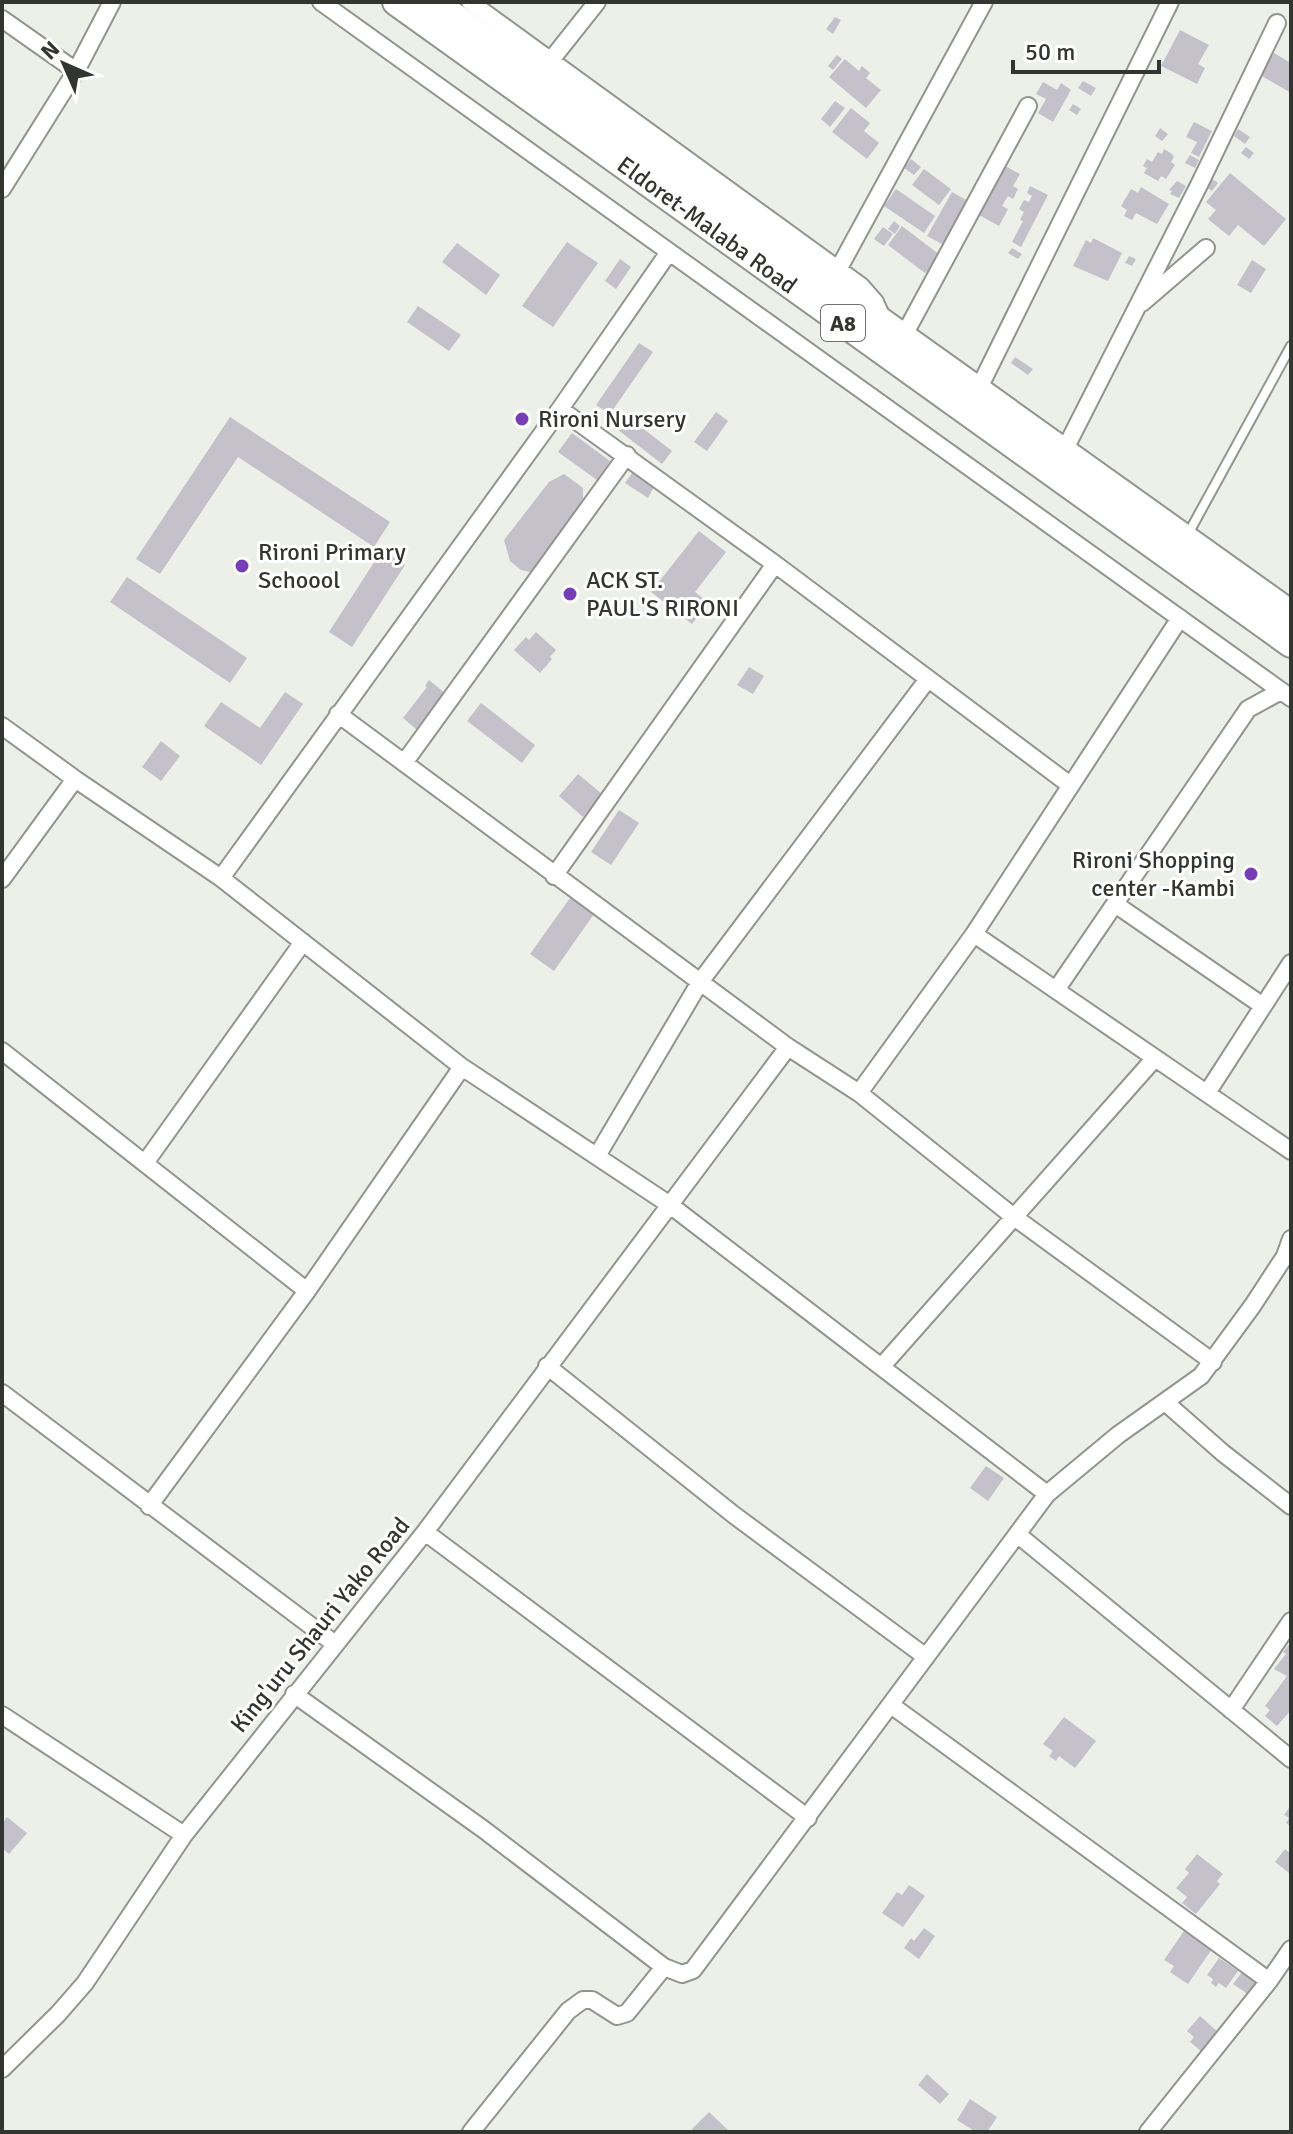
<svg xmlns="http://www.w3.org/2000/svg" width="1293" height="2134" font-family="Signika,sans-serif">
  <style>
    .building { fill: #c4c1ca }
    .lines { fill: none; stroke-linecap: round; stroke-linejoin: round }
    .service-casing { stroke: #91958d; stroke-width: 12 }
    .minor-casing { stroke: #91958d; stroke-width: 20 }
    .trunk-casing { stroke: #91958d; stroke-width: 30 }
    .service { stroke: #fff; stroke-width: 8 }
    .minor { stroke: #fff; stroke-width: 16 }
    .trunk { stroke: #fff; stroke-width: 26 }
    .poi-dot { fill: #763fb5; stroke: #fff; stroke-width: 3 }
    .labels { text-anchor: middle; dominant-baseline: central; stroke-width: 6; stroke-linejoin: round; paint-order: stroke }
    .shield { fill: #fff; stroke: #70726f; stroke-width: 2 }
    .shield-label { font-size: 22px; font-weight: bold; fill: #333531 }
    .street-label { font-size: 24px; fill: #333531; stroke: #fff }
    .poi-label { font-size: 24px; fill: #333531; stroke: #fff; text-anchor: start }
  </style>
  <rect width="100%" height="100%" fill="#ecf0e8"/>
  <path class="building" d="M835,17l6,3 -8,14 -7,-5z
    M1180,30l29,15 -11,19 7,4 -8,16 -36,-18z
    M1274,53l17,10v30l-31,-18z
    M837,55l5,4 -9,11 -5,-4z
    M845,59l14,12 3,-5 8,7 -4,5 15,12 -15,18 -37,-31z
    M1083,81l13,7 -5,8 -13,-8z
    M1043,82l14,8 4,-7 10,7 -18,32 -15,-9 8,-14 -10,-5z
    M835,101l10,7 -15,19 -9,-8z
    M1073,104l8,5 -4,6 -8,-5z
    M851,108l19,15 -6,8 15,12 -12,16 -35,-27z
    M1194,122l18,9 -13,26 -8,-4 6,-11 -11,-5z
    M1160,128l8,6 -6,7 -7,-5z
    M1238,129l12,8 -5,7 -11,-8z
    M1246,147l8,6 -5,6 -8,-6z
    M1164,149l8,5 2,3 -3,5 4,3 -9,14 -5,-3 -3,5 -14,-8 3,-5 -4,-2 4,-7 5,3 6,-10 4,2z
    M1190,155l9,5 -4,8 -10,-5z
    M911,159l10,8 -7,8 -10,-7z
    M1005,166l15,8 -7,12 5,3 -5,10 -5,-3 -6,10 6,3 -9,17 -20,-11z
    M924,169l27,20 -12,16 -27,-20z
    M1230,173l56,46 -22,27 -26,-21 -9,11 -21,-17 8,-9 -10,-8z
    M1211,178l7,5 -6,8 -7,-5z
    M1177,181l9,5 -7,12 -9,-4 2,-3 -3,-1z
    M1030,186l18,9 -27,52 -9,-5 11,-21 -3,-1 4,-8 -5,-3 5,-9 5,2 3,-6 -5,-3z
    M1141,187l28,17 -12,20 -21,-11 -4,7 -8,-4 3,-6 -6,-4 10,-17 7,4z
    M896,189l39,27 -11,17 -40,-27z
    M952,192l18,10 -26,43 -17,-9z
    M894,221l6,5 -5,8 -7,-5z
    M902,226l42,32 -13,16 -4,-3 -2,2 -37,-28z
    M883,227l10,7 -9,12 -10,-7z
    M1093,238l29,15 -14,28 -35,-15 13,-26 5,3z
    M567,242l31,21 -45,64 -31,-21z
    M457,243l43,32 -14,20 -44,-33z
    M1012,248l10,6 -4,5 -10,-6z
    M1129,256l7,3 -4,7 -7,-3z
    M620,259l11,8 -15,22 -11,-8z
    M1252,260l14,9 -15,24 -14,-8z
    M418,306l43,29 -12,16 -42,-29z
    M639,343l14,9 -43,62 -14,-9z
    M1015,357l18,12 -5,6 -17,-12z
    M716,412l12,9 -21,30 -13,-9z
    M623,413l49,38 -10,13 -49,-38z
    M230,417l160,105 -16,25 -136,-90 -78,117 -24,-15z
    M572,433l38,28 -13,19 -39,-28z
    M632,473l22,14 -6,11 -23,-15z
    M564,474l19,14v15l-48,70 -14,-3 -11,-9 -6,-21 45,-58z
    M699,531l27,21 -31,40 14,11 -17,21 -41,-32z
    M382,550l23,15 -53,82 -23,-15z
    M127,577l120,81 -17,25 -120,-81z
    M536,632l20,18 -6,7 2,2 -12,14 -26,-23 12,-13 3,3z
    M749,667l15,9 -11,18 -16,-9z
    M429,680l17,14 -29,36 -14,-12 24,-31 -2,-1z
    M285,692l18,12 -42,61 -57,-39 17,-24 39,26z
    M481,703l54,42 -13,18 -55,-42z
    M161,741l19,15 -19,25 -19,-14z
    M578,774l24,20 -19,23 -24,-21z
    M619,810l20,13 -28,42 -20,-13z
    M570,898l24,16 -40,57 -24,-17z
    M986,1466l18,12 -16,23 -18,-13z
    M1291,1642v68l-14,16 -12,-10 5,-6 -5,-4 22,-30 -13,-7 12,-15 -3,-2z
    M1064,1717l32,24 -21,27 -16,-12 -3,5 -7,-5 4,-5 -10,-7z
    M1291,1805v22l-5,-4 3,-5 -5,-3z
    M7,1817l20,16 -18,21 -7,-6v-24z
    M1285,1849l6,5 -2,19 -14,-11z
    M1197,1854l26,20 -6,7 3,3 -24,30 -14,-11 5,-6 -11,-9 13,-15 -4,-4z
    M909,1885l16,11 -22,31 -21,-14 15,-21 5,3z
    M924,1928l11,8 -16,23 -15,-11 7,-10 3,3z
    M1184,1931l28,18 -24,35 -18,-12 4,-6 -10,-6z
    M1219,1958l19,13 -12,17 -7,-5 -3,4 -5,-4 2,-4 -6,-4z
    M1242,1972l19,13 -9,12 -19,-13z
    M1200,2016l18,16 -17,19 -11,-9 4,-5 -7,-6z
    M927,2074l22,20 -9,10 -22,-19z
    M970,2099l27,18 -10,15h-11l-19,-12z
    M709,2112l21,20h-35l-3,-3z"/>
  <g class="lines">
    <defs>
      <path id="service" d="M1188,534l103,-188"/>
      <path id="minor" d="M321,2l970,696
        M470,2l391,284 14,16 7,16
        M2,19l74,52
        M551,60l46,-58
        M2,189l74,-118 36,-69
        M839,268l145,-266
        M1142,303l64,-55
        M903,337l125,-231
        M978,390l192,-388
        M560,409l215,155 295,221
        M1064,451l135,-266 78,-162
        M338,714l450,333 71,46 155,124 199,145
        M2,726l73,53 146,99 241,189 208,138 377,289
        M404,763l223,-308
        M554,876l221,-312
        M221,878l339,-469 109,-157
        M2,879l73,-100
        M1115,904l148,102
        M974,934l317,217
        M1056,990l192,-281 33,-18
        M2,1051l305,240
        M859,1093l115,-159 206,-316
        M1207,1093l84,-130
        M597,1156l103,-174 228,-303
        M145,1163l158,-221
        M547,1366l187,149 192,142
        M882,1366l273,-308
        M2,1393l333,251
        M1165,1402l58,51 68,53
        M149,1506l158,-215 155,-224
        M425,1532l383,286
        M1017,1534l274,225
        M294,1694l189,135 181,138 18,7 11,-4 354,-476 71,-59 83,-59 52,-71 32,-49 6,-17
        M891,1705l378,276 22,-32
        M1231,1710l60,-89
        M2,1715l182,120
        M2,2069l56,-55 27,-31 99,-148 241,-303 363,-485
        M471,2132l97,-121 15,-11h9l25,16 10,-3 37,-46
        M1148,2132l121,-151"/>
      <path id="trunk" d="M396,2l895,642
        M434,2l857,612"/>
    </defs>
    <use href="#service" class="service-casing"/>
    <use href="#minor" class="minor-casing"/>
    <use href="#trunk" class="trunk-casing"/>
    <use href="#service" class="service"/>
    <use href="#minor" class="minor"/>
    <use href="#trunk" class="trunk"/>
  </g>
  <g class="poi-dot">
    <circle cx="522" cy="419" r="8"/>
    <circle cx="242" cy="566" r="8"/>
    <circle cx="570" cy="594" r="8"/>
    <circle cx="1251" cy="874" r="8"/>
  </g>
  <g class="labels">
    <rect class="shield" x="821" y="305" width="44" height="36" rx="6"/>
    <g class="shield-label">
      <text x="843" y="323">A8</text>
    </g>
    <g class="street-label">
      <text transform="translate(707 225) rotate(36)">Eldoret-Malaba Road</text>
      <text transform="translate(320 1625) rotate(-51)">King'uru Shauri Yako Road</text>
    </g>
    <g class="poi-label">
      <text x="538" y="419">Rironi Nursery</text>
      <text x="258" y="552">Rironi Primary<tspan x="258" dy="28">Schoool</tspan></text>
      <text x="586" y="580">ACK ST.<tspan x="586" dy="28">PAUL'S RIRONI</tspan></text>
      <text x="1235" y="860" text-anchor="end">Rironi Shopping<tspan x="1235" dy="28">center -Kambi</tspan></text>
    </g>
  </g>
  <rect width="1293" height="2134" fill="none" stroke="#333531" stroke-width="8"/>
  <g transform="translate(64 64) rotate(315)" stroke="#ffffff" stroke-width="6" paint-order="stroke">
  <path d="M0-6L14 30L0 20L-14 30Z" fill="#333531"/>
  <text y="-12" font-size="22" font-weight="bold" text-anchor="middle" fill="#333531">N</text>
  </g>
  <path d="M1013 60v12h146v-12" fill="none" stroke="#333531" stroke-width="4"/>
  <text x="1025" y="60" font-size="24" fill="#333531" stroke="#ffffff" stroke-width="6" paint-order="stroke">50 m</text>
</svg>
